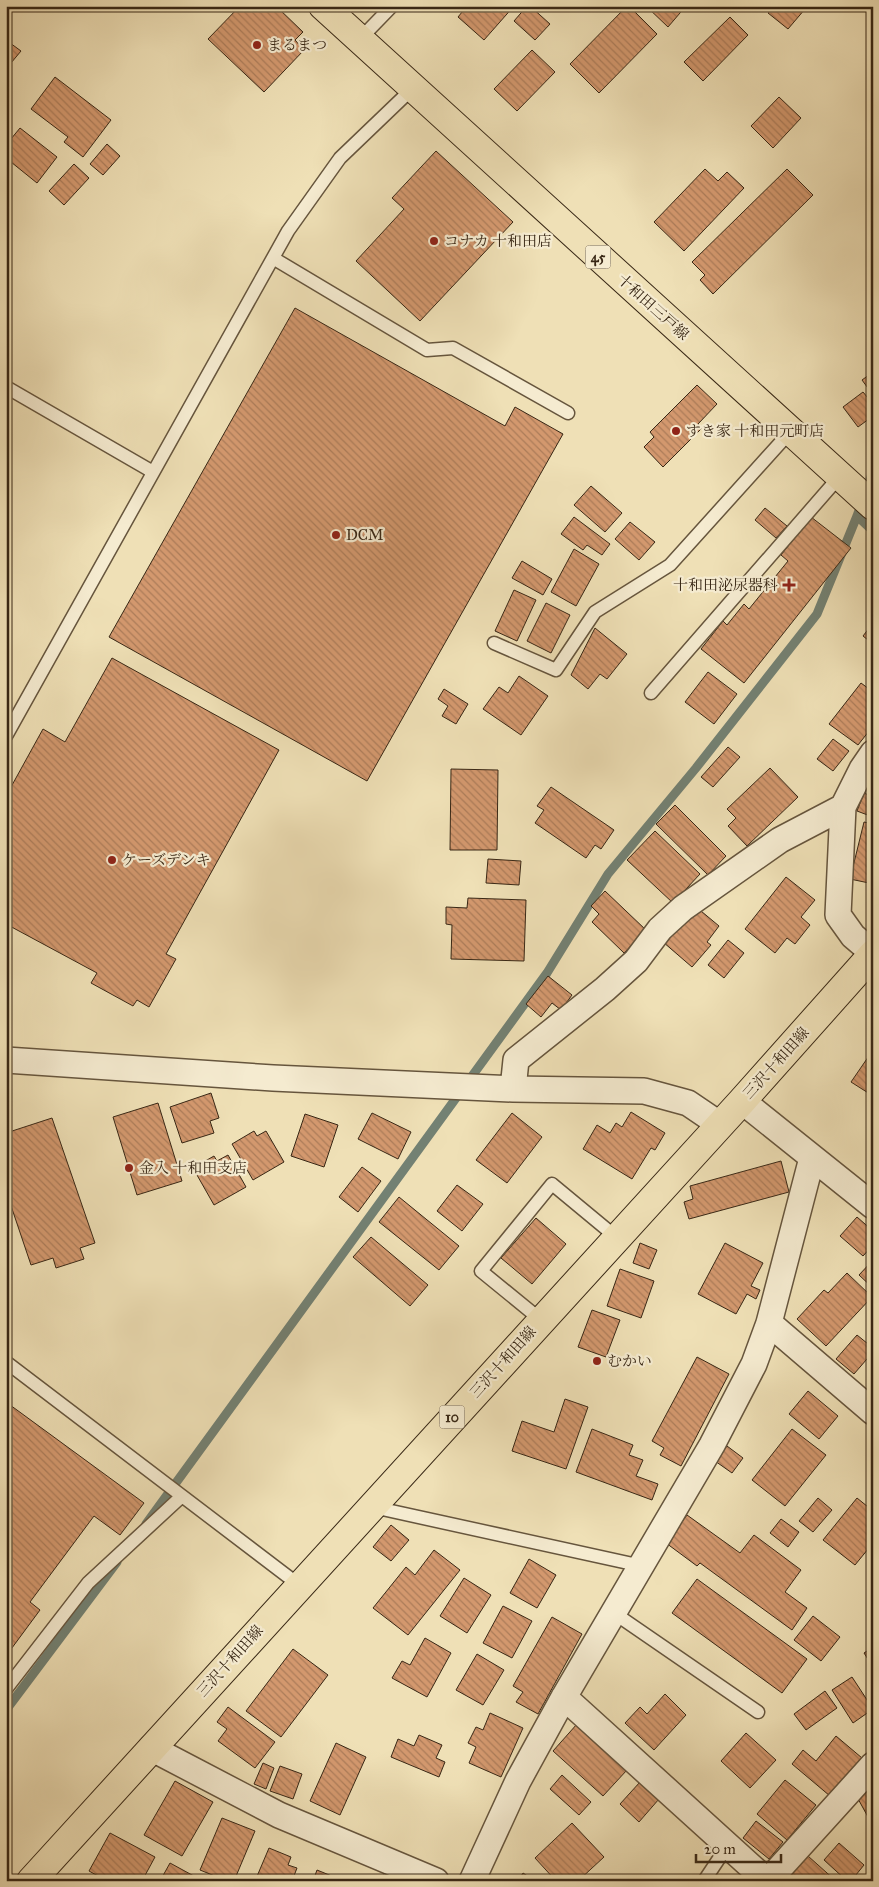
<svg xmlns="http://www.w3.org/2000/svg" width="879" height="1887" font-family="'IM FELL Great Primer','Noto Serif JP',serif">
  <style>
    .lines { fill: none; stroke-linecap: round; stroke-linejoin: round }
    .stream { stroke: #738173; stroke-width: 9 }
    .building { fill: url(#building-back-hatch); stroke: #382715 }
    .service-casing { stroke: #66553d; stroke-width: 15 }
    .minor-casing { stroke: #66553d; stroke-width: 28 }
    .primary-casing { stroke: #382715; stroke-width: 30 }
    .service { stroke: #f5ebd0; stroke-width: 12 }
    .minor { stroke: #f5ebd0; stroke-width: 25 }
    .primary { stroke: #efe0b6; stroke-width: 28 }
    .poi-dot { fill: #8f2418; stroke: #f5ebd0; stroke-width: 2 }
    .labels { text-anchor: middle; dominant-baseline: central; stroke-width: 4.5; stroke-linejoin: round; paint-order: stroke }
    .shield { fill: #f5ebd0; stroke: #71624d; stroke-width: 1 }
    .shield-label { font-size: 14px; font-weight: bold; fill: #382715 }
    .poi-label { font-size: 15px; fill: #382715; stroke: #f5ebd0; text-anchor: start }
    .street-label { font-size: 15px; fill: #382715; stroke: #f5ebd0 }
  </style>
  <defs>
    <pattern id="building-back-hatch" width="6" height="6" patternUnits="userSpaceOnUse" patternTransform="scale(1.25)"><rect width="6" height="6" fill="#d3986e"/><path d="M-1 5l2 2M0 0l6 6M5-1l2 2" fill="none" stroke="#ac7c59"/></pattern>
  </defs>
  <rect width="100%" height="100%" fill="#efe0b6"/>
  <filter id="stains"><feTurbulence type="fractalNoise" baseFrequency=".004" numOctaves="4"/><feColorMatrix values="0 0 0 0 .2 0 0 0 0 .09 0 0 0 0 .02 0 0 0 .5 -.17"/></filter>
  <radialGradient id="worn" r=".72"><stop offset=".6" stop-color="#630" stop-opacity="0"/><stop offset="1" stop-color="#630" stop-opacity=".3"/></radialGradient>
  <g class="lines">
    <path class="stream" d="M857,516l16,15
      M146,1524l401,-551 61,-99 88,-106 121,-154 40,-98 16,-45
      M6,1710l111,-148"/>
  </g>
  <path class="building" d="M240,6h36l27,26 -8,8 9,10 -40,42 -56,-53z
    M467,6h47l-30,34 -26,-23z
    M527,6h3l20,18 -15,16 -21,-19z
    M627,6h2l28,28 -58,59 -29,-29z
    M646,6h40l-18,21z
    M774,6h27l4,3 -17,20 -20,-16z
    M730,17l18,18 -45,46 -19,-19z
    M6,40l15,11 -15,18z
    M532,50l23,22 -38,39 -23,-22z
    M55,77l56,43 -28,37 -19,-15 4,-5 -37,-28z
    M779,97l22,21 -28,30 -22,-22z
    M20,128l37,29 -20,26 -31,-25v-13z
    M107,144l13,12 -17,19 -13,-11z
    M436,151l77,71 -93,99 -64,-60 48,-52 -12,-11z
    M74,164l15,14 -25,27 -15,-14z
    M705,169l13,12 9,-9 17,16 -60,63 -30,-29z
    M787,169l26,26 -100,99 -13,-14 5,-5 -13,-13z
    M295,308l210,118 10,-19 48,27 -196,347 -258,-144z
    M873,372v23l-11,-15z
    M697,385l20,19 -19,20 4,4 -39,39 -19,-20 10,-10 -4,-5z
    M863,392l10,12v12l-15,11 -15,-20z
    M591,486l31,27 -17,19 -31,-27z
    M765,508l22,18 -11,12 -21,-18z
    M574,517l36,27 -8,11 -15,-10 -4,5 -22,-16z
    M811,517l40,31 -107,135 -43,-34 22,-28 4,4 17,-21 5,5 39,-48 -7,-6z
    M630,522l25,20 -16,18 -24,-21z
    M574,549l25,15 -23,42 -25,-14z
    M522,561l30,18 -9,16 -31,-17z
    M514,590l22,10 -19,41 -22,-10z
    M546,603l24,12 -19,38 -24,-12z
    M873,623v21l-10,-8z
    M595,628l32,26 -20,25 -7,-5 -12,15 -17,-14z
    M112,658l167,92 -113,204 10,5 -27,48 -12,-7 -4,6 -42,-23 6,-10 -91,-49v-128l37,-67 22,13z
    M708,672l29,22 -23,30 -29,-22z
    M519,676l29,20 -27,39 -38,-26 16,-22 9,6z
    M861,683l12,9v34l-15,19 -29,-21z
    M444,689l24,15 -12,20 -14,-8 6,-10 -10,-7z
    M833,739l16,12 -16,20 -16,-12z
    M728,747l12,10 -27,30 -12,-10z
    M770,768l28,29 -51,49 -19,-20 8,-8 -9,-9z
    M451,769l47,1 -1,80h-47z
    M551,787l63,43 -13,19 -6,-4 -9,13 -51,-35 9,-13 -7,-4z
    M864,793l9,4v20l-16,-6z
    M675,805l51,51 -18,19 -52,-51z
    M864,822l9,2v51l-2,-1 -2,9 -19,-4z
    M655,831l45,43 -27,29 -46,-43z
    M488,859l33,2 -2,24 -33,-2z
    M786,877l29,23 -14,17 9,8 -15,19 -8,-6 -12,15 -30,-24z
    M605,891l41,39 -22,23 -32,-31 7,-8 -8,-8z
    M468,898l58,2 -2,61 -73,-2 1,-34 -6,-1v-17l21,1z
    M695,906l24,20 -12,16 4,3 -19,22 -29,-25z
    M728,940l16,13 -20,25 -16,-13z
    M548,976l24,19 -11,15 -9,-7 -11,14 -15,-13z
    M873,1050v46l-22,-14z
    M211,1093l8,25 -9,3 4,12 -32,10 -12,-36z
    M158,1103l24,78 -45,14 -24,-78z
    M631,1112l34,21 -10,17 -4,-2 -19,31 -49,-30 14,-24 13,8 6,-10 6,4z
    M372,1113l39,19 -13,27 -40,-20z
    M512,1113l30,24 -35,46 -31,-23z
    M305,1114l33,11 -14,42 -33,-11z
    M52,1118l43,125 -15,5 4,11 -28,9 -3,-10 -22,7 -25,-74v-58z
    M254,1131l3,5 9,-5 18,31 -31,18 -21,-36z
    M228,1155l18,32 -32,18 -21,-37 21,-12 3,5z
    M781,1161l8,31 -100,27 -5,-17 9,-3 -3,-13z
    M362,1167l19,14 -23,31 -19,-15z
    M457,1185l26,19 -21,27 -25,-20z
    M399,1197l60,49 -20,24 -60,-48z
    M857,1217l16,14v14l-10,11 -23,-20z
    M536,1218l30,26 -34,40 -31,-26z
    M371,1237l57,48 -18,21 -57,-49z
    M640,1243l17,7 -8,19 -16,-6z
    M725,1243l38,20 -12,23 9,4 -4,9 -9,-5 -11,20 -38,-20z
    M873,1260v28l-14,-13z
    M620,1269l34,12 -13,37 -34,-12z
    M847,1273l25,24 -46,49 -29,-27 27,-29 4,3z
    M592,1310l28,10 -14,37 -28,-10z
    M857,1335l16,13v4l-19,22 -18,-15z
    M697,1357l32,17 -48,92 -21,-11 4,-7 -12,-7z
    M808,1391l30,25 -19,23 -30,-25z
    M565,1399l23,8 -22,62 -54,-18 10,-30 32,11z
    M6,1402l138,101 -24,32 -26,-19 -64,86 10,8 -34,46z
    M592,1429l41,16 -4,10 14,5 -7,16 22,8 -6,16 -76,-28z
    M792,1429l34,26 -41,51 -33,-26z
    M727,1446l16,12 -11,15 -17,-12z
    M818,1498l14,12 -19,22 -14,-11z
    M857,1498l16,13v32l-18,22 -32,-25z
    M687,1515l53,38 14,-18 47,35 -16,22 22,16 -15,22 -92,-67 -3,3 -31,-23z
    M781,1519l18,13 -11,15 -18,-14z
    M391,1525l18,15 -18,21 -18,-14z
    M434,1550l26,20 -52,65 -35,-27 33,-41 9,8z
    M529,1559l27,16 -19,33 -27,-15z
    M464,1578l27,17 -24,38 -27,-17z
    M697,1579l110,80 -25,34 -110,-80z
    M503,1606l29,15 -20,37 -29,-15z
    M813,1616l27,21 -19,24 -27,-21z
    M552,1617l30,17 -44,80 -22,-12 7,-10 -10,-6z
    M425,1638l26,15 -24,44 -35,-19 10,-17 8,4z
    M873,1647v20l-9,-14z
    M293,1649l35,26 -47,62 -35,-26z
    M477,1654l27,16 -21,35 -27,-15z
    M852,1677l21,32 -20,14 -21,-33z
    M825,1691l12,17 -31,22 -12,-16z
    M665,1694l21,21 -32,35 -29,-27 15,-16 7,7z
    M228,1707l47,35 -20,26 -37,-27 9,-12 -10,-7z
    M490,1713l33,15 -22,49 -32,-14 7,-16 -8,-4 8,-16 7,3z
    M577,1724l50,46 -24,26 -50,-45z
    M746,1733l30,27 -26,28 -29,-27z
    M419,1735l23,10 -6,13 9,4 -6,15 -48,-20 7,-18 16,7z
    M836,1736l26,22 -32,38 -38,-32 11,-14 13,11z
    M336,1743l30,14 -26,58 -30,-14z
    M263,1763l11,5 -8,21 -12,-5z
    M280,1766l22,8 -9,25 -23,-8z
    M562,1775l29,27 -12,13 -29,-26z
    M785,1780l31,25 -29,35 -30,-26z
    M175,1781l38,21 -31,54 -38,-21z
    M640,1782l19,17 -20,23 -19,-18z
    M873,1789v37l-16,-29z
    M222,1818l33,13 -21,50h-7l-27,-11z
    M756,1821l27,21 -14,17 -26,-21z
    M572,1823l32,34 -26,24h-22l-21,-23z
    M110,1833l45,24 -13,24h-35l-18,-10z
    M839,1843l25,22 -13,16h-4l-23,-21z
    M269,1848l22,9 -3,8 9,3 -5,13h-37z
    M808,1856l28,25h-44l-4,-4z
    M170,1863l33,18h-43z
    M317,1870l27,11h-31z
    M523,1873l12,8h-17z
    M383,1875l15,6h-17z"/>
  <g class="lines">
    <defs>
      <path id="service" d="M360,39l32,-33
        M273,258l154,92 26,-2 115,65
        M6,387l147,85
        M494,643l62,27 39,-58 75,-47 120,-133
        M651,693l189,-217
        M6,736l282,-505 52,-73 73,-70
        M541,1320l-60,-49 71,-87 64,53
        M6,1362l293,223
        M373,1507l269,59
        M614,1613l144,99
        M6,1689l82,-106 94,-87
        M704,1881l24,-36"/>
      <path id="minor" d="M873,753l-11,16 -19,38 -5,108 15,21 20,17
        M6,1060l267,18 240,11 131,2 44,12 31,21
        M513,1089l3,-29 89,-71 31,-28 24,-32 23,-21 97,-68 63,-33
        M742,1101l131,105
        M769,1323l104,89
        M564,1697l203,184
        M151,1748l128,67 157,66
        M472,1881l46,-100 46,-84 148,-252 42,-81 15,-41 43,-165
        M768,1881l105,-116"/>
      <path id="primary" d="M323,6l550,500
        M31,1881l711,-780 131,-147"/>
    </defs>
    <use href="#service" class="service-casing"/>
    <use href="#minor" class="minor-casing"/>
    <use href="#primary" class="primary-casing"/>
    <use href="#service" class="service"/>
    <use href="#minor" class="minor"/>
    <use href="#primary" class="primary"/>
  </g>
  <g class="poi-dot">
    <circle cx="257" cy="45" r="5"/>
    <circle cx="434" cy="241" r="5"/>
    <circle cx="676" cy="431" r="5"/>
    <circle cx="336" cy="535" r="5"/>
    <path d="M786.5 577.5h5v5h5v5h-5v5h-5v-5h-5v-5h5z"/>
    <circle cx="112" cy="860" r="5"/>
    <circle cx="129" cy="1168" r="5"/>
    <circle cx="597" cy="1361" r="5"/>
  </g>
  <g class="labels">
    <g class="shield">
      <rect x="585.5" y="245.5" width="25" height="23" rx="4"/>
      <rect x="439.5" y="1405.5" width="25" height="23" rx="4"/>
    </g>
    <g class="shield-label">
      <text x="598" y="257">45</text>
      <text x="452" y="1417">10</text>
    </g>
    <g class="poi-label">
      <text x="267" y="45">まるまつ</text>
      <text x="444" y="241">コナカ 十和田店</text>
      <text x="686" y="431">すき家 十和田元町店</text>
      <text x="346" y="535">DCM</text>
      <text x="778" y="585" text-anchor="end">十和田泌尿器科</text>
      <text x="122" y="860">ケーズデンキ</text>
      <text x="139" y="1168">金入 十和田支店</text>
      <text x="607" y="1361">むかい</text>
    </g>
    <g class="street-label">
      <text transform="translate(653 307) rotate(42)">十和田三戸線</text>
      <text transform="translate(776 1063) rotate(-48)">三沢十和田線</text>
      <text transform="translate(503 1362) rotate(-48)">三沢十和田線</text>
      <text transform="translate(230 1661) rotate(-48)">三沢十和田線</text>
    </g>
  </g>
  <rect width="879" height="1887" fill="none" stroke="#efe0b6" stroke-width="25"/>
  <rect x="8" y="8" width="864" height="1872" fill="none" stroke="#382715" stroke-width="2.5"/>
  <rect x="12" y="12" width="854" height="1862" fill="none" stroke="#382715"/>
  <path d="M696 1854v8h85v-8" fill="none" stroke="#382715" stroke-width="2.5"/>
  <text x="704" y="1854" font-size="15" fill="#382715" stroke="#f5ebd0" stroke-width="4" paint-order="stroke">20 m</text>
  <rect width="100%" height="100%" filter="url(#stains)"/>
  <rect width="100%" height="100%" fill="url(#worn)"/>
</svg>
